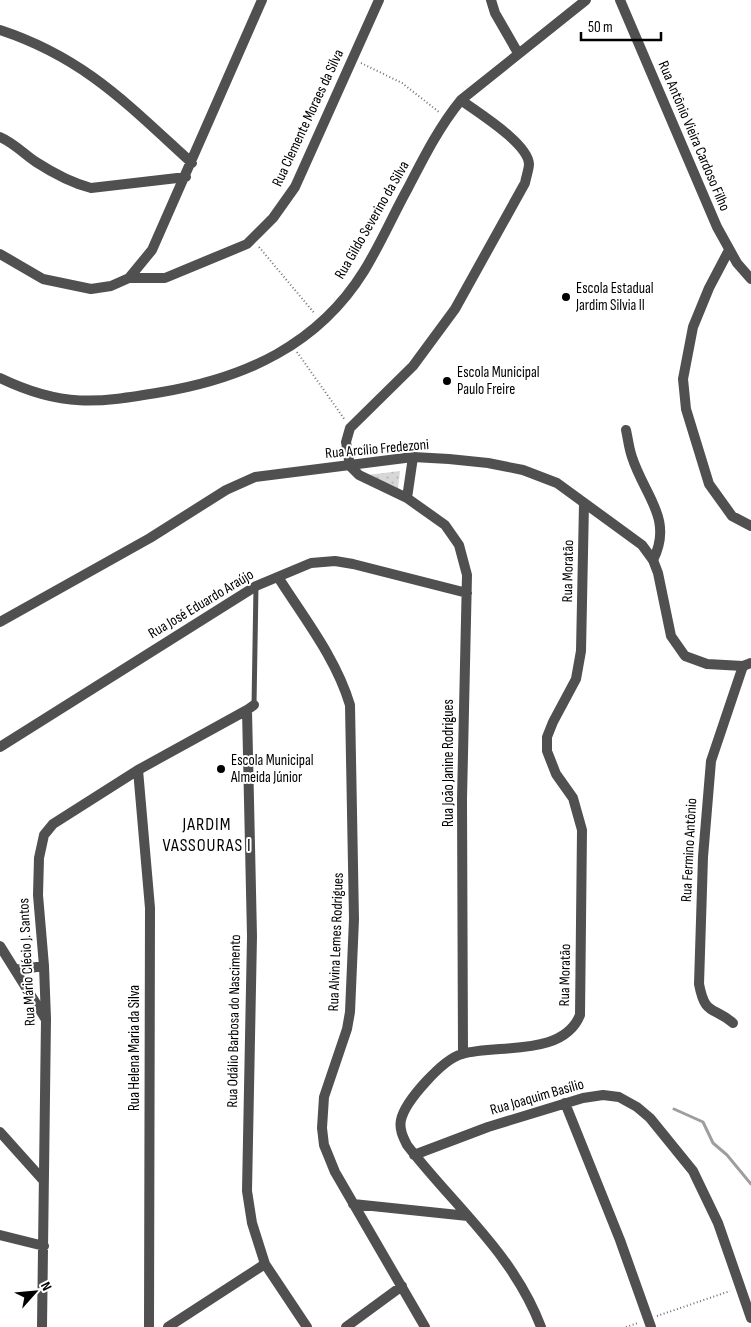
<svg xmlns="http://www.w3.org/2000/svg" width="751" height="1327" font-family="'Sofia Sans Condensed',sans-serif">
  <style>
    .grass { fill: url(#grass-dots) }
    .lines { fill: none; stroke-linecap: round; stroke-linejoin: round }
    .stream { stroke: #9e9e9e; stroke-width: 3 }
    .path { stroke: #727272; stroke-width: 2; stroke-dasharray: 1 2.5; stroke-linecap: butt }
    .service { stroke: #505050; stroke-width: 5 }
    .minor { stroke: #505050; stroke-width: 10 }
    .tertiary { stroke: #505050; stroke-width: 10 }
    .poi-dot { fill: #000; stroke: #fff; stroke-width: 2 }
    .labels { text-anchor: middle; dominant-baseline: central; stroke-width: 4; stroke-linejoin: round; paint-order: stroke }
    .street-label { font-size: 15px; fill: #000; stroke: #fff }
    .poi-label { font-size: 15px; fill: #000; stroke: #fff; text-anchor: start }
    .quarter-label { font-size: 18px; letter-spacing: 1px; fill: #000; stroke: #fff }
  </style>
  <defs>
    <pattern id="grass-dots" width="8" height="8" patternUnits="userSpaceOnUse" patternTransform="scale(1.25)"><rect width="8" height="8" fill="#d7d7d7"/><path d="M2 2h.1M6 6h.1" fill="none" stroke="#b7b7b7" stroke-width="1.8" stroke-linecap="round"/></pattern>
  </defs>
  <rect width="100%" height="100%" fill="#fff"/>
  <path class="grass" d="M400,471l-2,17 -31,-13z"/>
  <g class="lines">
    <path class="stream" d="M674,1109l29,13 10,21 14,12 24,29"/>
    <path class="path" d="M361,63l41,20 37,29
      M259,247l56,67
      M297,352l48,68
      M657,1316l73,-25
      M626,1327l12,-4"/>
    <path class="service" d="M254,705l2,-119"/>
    <path class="minor" d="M491,0l4,13 23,40
      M620,0l97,227 20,36 14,16
      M0,30c85,28 128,75 192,133
      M461,100c17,13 67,43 68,64 0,5 -3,13 -4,19l-70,126 -42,57 -63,62 -4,14 4,24 9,9 48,23 38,27 14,20 8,30 -5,224 1,255
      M0,137c14,6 24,17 36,25 17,11 36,21 55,26l95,-11
      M729,250l-20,38 -16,39 -10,52 3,30 23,75 23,32 19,10
      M0,254l43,25 48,10 20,-3 18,-8h36l82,-34 26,-26 22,-31 84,-187
      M129,278l23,-28 110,-250
      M0,378c62,30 97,25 162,14 83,-14 156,-47 202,-121 16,-26 29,-56 44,-83 16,-31 31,-61 53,-88l125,-100
      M626,430c2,9 3,19 6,27 12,38 42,62 21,103
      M407,498l6,-41
      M278,577c26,41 58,81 72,128l4,214 -4,93 -3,17 -23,68 -2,31 2,17 11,27 90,155
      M254,705l-7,5 5,226 -5,255 5,32 13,41 42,63
      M0,747l256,-161 55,-23 24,-2 18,3 114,29
      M138,770l12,138 -1,419
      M0,946l45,72
      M15,970l29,-4
      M733,1023c-20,-17 -28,-7 -34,-39l4,-127 8,-96 32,-95
      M565,1103l55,137 31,87
      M0,1132l43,48
      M414,1155l74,-28 95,-29 20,-3 16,2 18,10 13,11 43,53 25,52 33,95
      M353,1204l115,12
      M0,1235l44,11
      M42,1327l4,-308 -2,-53 -6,-71 1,-37 5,-23 9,-11 85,-54 109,-60
      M168,1327l97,-63
      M346,1327l56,-41
      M541,1327c-28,-74 -87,-121 -134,-182 -4,-8 -8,-16 -6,-25 4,-19 42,-61 61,-66 36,-10 101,3 118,-39l2,-185 -9,-32 -17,-24 -9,-23v-14l6,-15 23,-43 5,-28 3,-147"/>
    <path class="tertiary" d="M0,622l150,-84 76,-48 29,-13 158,-20 36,2 39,4 35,7 34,13 85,62 11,15 5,13 13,63 14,20 22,8 36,2 8,-3"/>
  </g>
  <g class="poi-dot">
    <circle cx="566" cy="297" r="5"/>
    <circle cx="447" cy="381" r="5"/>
    <circle cx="221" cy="769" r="5"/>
  </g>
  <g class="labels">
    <g class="street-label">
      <text transform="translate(308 118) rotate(-65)">Rua Clemente Moraes da Silva</text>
      <text transform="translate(694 136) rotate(67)">Rua Antônio Vieira Cardoso Filho</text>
      <text transform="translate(372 220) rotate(-60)">Rua Gildo Severino da Silva</text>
      <text transform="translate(377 449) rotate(-5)">Rua Arcílio Fredezoni</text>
      <text transform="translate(568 571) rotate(-89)">Rua Moratão</text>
      <text transform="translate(201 604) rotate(-31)">Rua José Eduardo Araújo</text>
      <text transform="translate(448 763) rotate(-90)">Rua João Janine Rodrigues</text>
      <text transform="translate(689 850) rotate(-87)">Rua Fermino Antônio</text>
      <text transform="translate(336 942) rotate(-88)">Rua Alvina Lemes Rodrigues</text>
      <text transform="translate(27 962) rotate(-93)">Rua Mário Clécio J. Santos</text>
      <text transform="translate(565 975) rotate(-89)">Rua Moratão</text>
      <text transform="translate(234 1021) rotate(-89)">Rua Odálio Barbosa do Nascimento</text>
      <text transform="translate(134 1048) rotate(-90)">Rua Helena Maria da Silva</text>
      <text transform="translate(537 1097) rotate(-16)">Rua Joaquim Basílio</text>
    </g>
    <g class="poi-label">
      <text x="576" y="288">Escola Estadual<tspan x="576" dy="17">Jardim Silvia II</tspan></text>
      <text x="457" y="372">Escola Municipal<tspan x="457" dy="17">Paulo Freire</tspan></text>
      <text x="231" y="760">Escola Municipal<tspan x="231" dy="17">Almeida Júnior</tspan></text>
    </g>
    <g class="quarter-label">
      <text x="207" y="824">JARDIM<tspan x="207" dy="21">VASSOURAS I</tspan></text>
    </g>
  </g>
  <g transform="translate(35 1292) rotate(63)" stroke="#ffffff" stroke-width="4" paint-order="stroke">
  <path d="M0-4L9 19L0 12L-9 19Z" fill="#000000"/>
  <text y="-8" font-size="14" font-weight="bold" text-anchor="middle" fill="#000000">N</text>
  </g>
  <path d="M581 32v8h80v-8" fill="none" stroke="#000000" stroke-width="2.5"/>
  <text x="588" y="32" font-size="15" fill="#000000" stroke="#ffffff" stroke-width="4" paint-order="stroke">50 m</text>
</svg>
